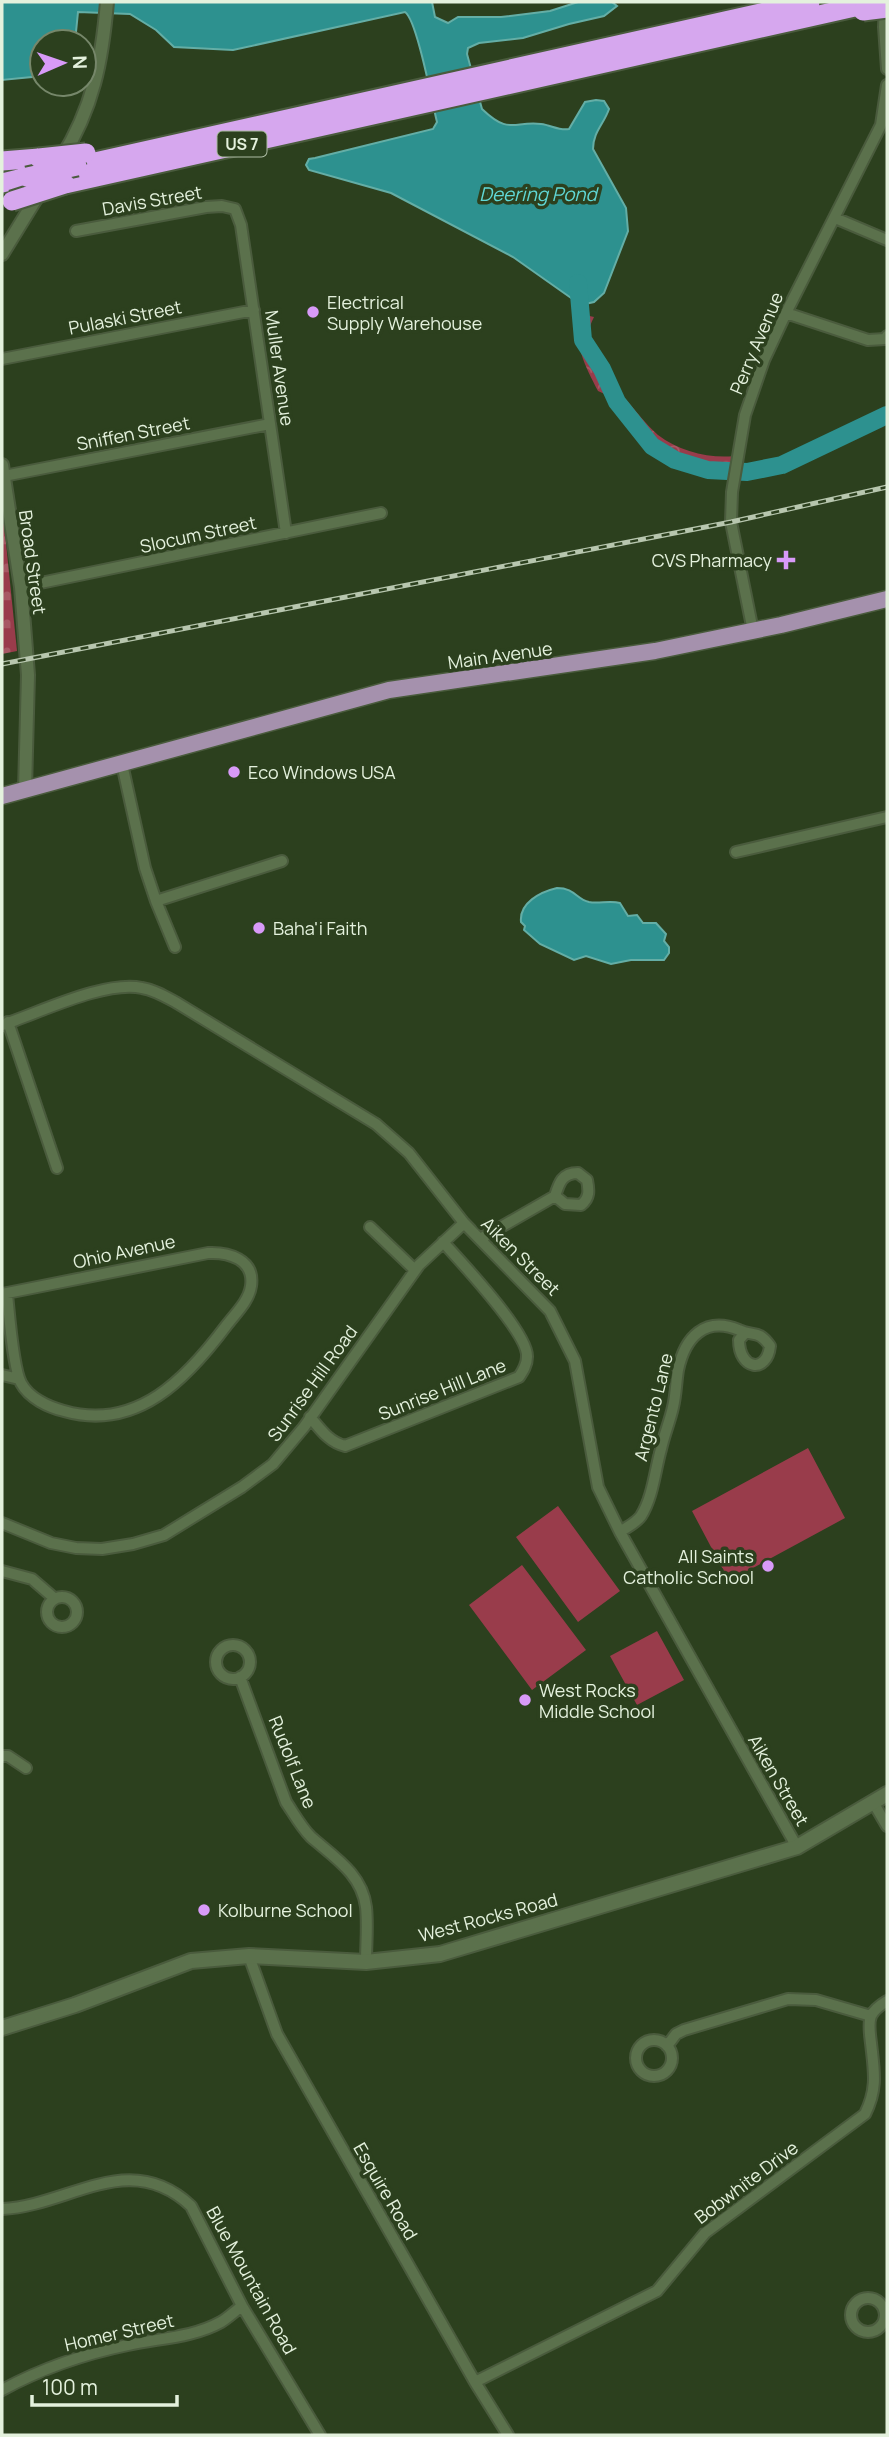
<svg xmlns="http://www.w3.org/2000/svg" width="889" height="2437" font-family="Manrope,sans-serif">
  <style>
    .grass { fill: #993c4b }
    .cemetery { fill: url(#cemetery-stones) }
    .park { fill: url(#park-crowns) }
    .water { fill: #2d918f; stroke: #64aea6; stroke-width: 2 }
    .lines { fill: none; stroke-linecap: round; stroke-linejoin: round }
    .river { stroke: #2d918f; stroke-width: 18 }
    .minor-casing { stroke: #4a5b3d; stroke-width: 14 }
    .tertiary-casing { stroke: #4a5b3d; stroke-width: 16 }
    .secondary-casing { stroke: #4a5b3d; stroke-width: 18 }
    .primary-casing { stroke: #4a5b3d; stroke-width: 19 }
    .motorway-casing { stroke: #4a5b3d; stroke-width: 23 }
    .minor { stroke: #5b714c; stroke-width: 10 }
    .tertiary { stroke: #5b714c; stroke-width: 12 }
    .secondary { stroke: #5b714c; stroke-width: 14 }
    .primary { stroke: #a591ad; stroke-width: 16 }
    .motorway { stroke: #d6a7ee; stroke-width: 19 }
    .rail-casing { stroke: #b7c6ae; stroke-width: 5 }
    .rail { stroke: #2c401e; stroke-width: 2.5; stroke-dasharray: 8; stroke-linecap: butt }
    .motorway-bridge-casing { stroke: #4a5b3d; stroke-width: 23; stroke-linecap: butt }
    .motorway-bridge { stroke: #d6a7ee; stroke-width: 19 }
    .poi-dot { fill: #d89af8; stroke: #2c401e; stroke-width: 2.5 }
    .labels { text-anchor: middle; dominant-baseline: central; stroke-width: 7; stroke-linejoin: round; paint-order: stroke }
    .shield { fill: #2c401e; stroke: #adbca4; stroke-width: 2 }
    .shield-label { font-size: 16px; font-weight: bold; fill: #e4f1dd }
    .street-label { font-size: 18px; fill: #e4f1dd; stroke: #2c401e }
    .poi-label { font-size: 18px; fill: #e4f1dd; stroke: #2c401e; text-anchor: start }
    .water-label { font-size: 19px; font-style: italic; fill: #60d8d6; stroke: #2c401e }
  </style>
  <defs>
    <pattern id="cemetery-stones" width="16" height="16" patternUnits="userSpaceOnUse" patternTransform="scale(1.75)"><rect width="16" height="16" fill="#993c4b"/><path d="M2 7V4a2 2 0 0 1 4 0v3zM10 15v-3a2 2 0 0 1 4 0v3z" fill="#a75964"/></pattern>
    <pattern id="park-crowns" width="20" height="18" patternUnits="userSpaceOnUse" patternTransform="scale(1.75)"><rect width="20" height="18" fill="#993c4b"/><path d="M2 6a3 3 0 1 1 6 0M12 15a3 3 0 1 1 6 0" fill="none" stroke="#a75964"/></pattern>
  </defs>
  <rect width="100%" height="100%" fill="#2c401e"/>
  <path class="grass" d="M808,1448l37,70 -116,63 -37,-70z
    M558,1506l62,85 -42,31 -62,-85z
    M522,1565l64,85 -54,40 -63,-85z
    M657,1631l27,49 -47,25 -27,-49z"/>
  <path class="cemetery" d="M2,504l15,147 -15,3z"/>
  <path class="park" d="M585,315l9,2c-13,24 -1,44 10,67l11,4 6,6c12,13 24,30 37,41 23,18 57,25 84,20l-1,9c-27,5 -66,-4 -88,-21 -20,-17 -30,-42 -55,-52 -12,-24 -28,-51 -13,-76z"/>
  <path class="water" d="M2,2h430l3,15 13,6 10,-6h43l49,-6 28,-9h34l5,4 -13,10 -35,8 -46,14 -44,5 -11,5 -1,6 15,55c27,26 31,12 59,15 10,1 18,7 28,5l16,-27 11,-2 8,1 5,8c-5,15 -16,23 -16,40l33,59 2,23 -24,62 -10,9 -13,3 -68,-48 -122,-64 -82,-23 -3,-5 3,-6 6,-1 118,-29 4,-7c-5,-20 -20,-102 -32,-110l-172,38 -59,-3 -18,-17 -26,-16 -52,-2 -3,30h-33v34l-40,4z
    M557,888c18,0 19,11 32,14 10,2 21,-2 31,1l8,13 9,-1 6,8h13l10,11 -2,7 5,6v6l-5,7h-33l-20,4 -25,-8 -12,4 -34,-16 -16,-14 1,-4 -4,-4c-2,-19 19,-30 36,-34z"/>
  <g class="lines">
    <path class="river" d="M578,283l5,57 19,29 15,33 35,44 23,14 33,10 39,2 35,-7 105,-50"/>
    <defs>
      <path id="minor" d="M885,5l-1,22 3,42
        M835,218l52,22
        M76,231l130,-24 16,-1 13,3 6,16 45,308
        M786,313l82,27 17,-1 2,-3
        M2,359l252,-49
        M4,476l266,-52
        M21,587l360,-74
        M753,631l-22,-109 1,-30 13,-77 19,-55 22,-47 95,-188 6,-40
        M122,764l23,104 11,33 19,46
        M736,852l151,-35
        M156,901l126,-40
        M8,1022l49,146
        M2,1025c37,-12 103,-45 140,-37 13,2 24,9 35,15l199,121 33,29 55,70 86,88 25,50 23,126 22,45 177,315
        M370,1227l45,43
        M480,1239l75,-43 10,8 16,1c9,-7 8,-15 6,-25l-9,-7c-16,0 -19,10 -23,23
        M2,1294l206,-41c20,-1 47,6 43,33 -2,15 -16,28 -25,40 -39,52 -89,106 -162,85 -16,-4 -35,-13 -43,-28 -8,-15 -12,-70 -14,-89
        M2,1375l17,4
        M310,1417c11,13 19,25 35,29l174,-69c4,-6 8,-12 8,-20 2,-23 -66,-95 -84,-115
        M2,1523l49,20 25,5 26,1 31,-5 31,-9 78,-48 31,-23 31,-37 115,-162 45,-42
        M620,1532c7,-5 16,-9 21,-16 12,-19 14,-46 20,-67 3,-14 9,-28 12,-42 3,-12 3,-25 5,-37 7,-33 27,-54 61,-40 15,7 19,-1 31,16 -3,28 -31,24 -31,-6l6,-7
        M2,1571l30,8 22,19
        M47 1612a15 15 0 1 1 30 0a15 15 0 1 1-30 0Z
        M216 1662a17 17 0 1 1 34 0a17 17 0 1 1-34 0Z
        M240,1677l46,125c8,12 15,25 25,35 23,20 51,37 55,70 2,18 0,37 0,55
        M2,1756h6l18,12
        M873,1802l14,24
        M249,1956l28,78 198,348 33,53
        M636 2058a18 18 0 1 1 36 0a18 18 0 1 1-36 0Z
        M667,2046l9,-12 8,-4 104,-31 28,1 55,16
        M2,2209c67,-3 127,-61 189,-3l51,100 78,129
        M851 2315a17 17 0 1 1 34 0a17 17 0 1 1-34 0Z
        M475,2382l182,-91 48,-58 160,-119c13,-26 9,-43 6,-71 -1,-8 -3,-20 0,-27 3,-7 11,-12 16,-15
        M2,2390c39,-21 82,-36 126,-45 31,-7 64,-7 93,-23 7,-4 14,-11 21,-16"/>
      <path id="tertiary" d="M61,159c32,-51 41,-98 46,-157
        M2,254l38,-62
        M2,465l19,122 7,88 -3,115"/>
      <path id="secondary" d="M2,2028l73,-23 116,-44 58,-5 117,6 74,-8 357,-107 90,-53"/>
      <path id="primary" d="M2,796l387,-106 266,-39 126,-26 106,-26"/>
      <path id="motorway" d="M2,161l37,-3
        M77,166l733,-164
        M2,183l25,-6
        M65,184l812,-182"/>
    </defs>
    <use href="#minor" class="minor-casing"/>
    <use href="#tertiary" class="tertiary-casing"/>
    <use href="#secondary" class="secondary-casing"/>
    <use href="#primary" class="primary-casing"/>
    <use href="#motorway" class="motorway-casing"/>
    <use href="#minor" class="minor"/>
    <use href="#tertiary" class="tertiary"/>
    <use href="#secondary" class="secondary"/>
    <use href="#primary" class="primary"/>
    <use href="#motorway" class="motorway"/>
    <defs>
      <path id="rail" d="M2,664l729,-142 156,-35"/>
    </defs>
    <use href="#rail" class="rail-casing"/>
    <use href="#rail" class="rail"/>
    <defs>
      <path id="motorway-bridge" d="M863,11l24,-3
        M39,158l47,-5
        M27,177l50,-11
        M12,201l53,-17"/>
    </defs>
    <use href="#motorway-bridge" class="motorway-bridge-casing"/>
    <use href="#motorway-bridge" class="motorway-bridge"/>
  </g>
  <g class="poi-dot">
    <circle cx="313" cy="312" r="7"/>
    <path d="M782.5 549.5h7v7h7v7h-7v7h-7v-7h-7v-7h7z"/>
    <circle cx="234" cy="772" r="7"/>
    <circle cx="259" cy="928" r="7"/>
    <circle cx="768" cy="1566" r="7"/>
    <circle cx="525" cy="1700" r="7"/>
    <circle cx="204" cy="1910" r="7"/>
  </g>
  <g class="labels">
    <rect class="shield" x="217.5" y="131.5" width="49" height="25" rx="5"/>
    <g class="shield-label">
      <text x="242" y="144">US 7</text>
    </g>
    <g class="street-label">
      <text transform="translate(152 200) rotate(-10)">Davis Street</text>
      <text transform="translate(125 317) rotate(-11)">Pulaski Street</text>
      <text transform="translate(756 343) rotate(-67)">Perry Avenue</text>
      <text transform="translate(280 368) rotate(82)">Muller Avenue</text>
      <text transform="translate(133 433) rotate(-11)">Sniffen Street</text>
      <text transform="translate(198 534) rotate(-12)">Slocum Street</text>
      <text transform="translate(33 562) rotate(82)">Broad Street</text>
      <text transform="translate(500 655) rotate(-8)">Main Avenue</text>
      <text transform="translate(124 1251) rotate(-12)">Ohio Avenue</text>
      <text transform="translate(521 1256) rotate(45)">Aiken Street</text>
      <text transform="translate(312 1383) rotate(-54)">Sunrise Hill Road</text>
      <text transform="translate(442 1389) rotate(-22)">Sunrise Hill Lane</text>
      <text transform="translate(653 1407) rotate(-76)">Argento Lane</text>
      <text transform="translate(293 1762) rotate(68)">Rudolf Lane</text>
      <text transform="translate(779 1780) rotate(60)">Aiken Street</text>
      <text transform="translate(488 1917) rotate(-15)">West Rocks Road</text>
      <text transform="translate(746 2182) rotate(-37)">Bobwhite Drive</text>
      <text transform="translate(386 2191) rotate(60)">Esquire Road</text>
      <text transform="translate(252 2280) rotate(61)">Blue Mountain Road</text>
      <text transform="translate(119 2332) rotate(-13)">Homer Street</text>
    </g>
    <g class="poi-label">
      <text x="327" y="302">Electrical<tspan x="327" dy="21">Supply Warehouse</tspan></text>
      <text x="772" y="560" text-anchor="end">CVS Pharmacy</text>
      <text x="248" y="772">Eco Windows USA</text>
      <text x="273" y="928">Baha'i Faith</text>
      <text x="754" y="1556" text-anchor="end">All Saints<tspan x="754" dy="21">Catholic School</tspan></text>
      <text x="539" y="1690">West Rocks<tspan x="539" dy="21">Middle School</tspan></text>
      <text x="218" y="1910">Kolburne School</text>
    </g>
    <g class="water-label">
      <text x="538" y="194">Deering Pond</text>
    </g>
  </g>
  <rect width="889" height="2437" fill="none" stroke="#e4f1dd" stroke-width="7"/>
  <g transform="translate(63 63) rotate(88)"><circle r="33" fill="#2c401e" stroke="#76876a" stroke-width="2"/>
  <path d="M0-5L12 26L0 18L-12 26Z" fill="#d89af8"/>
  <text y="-10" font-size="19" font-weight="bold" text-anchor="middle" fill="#e4f1dd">N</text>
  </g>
  <path d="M32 2395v10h145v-10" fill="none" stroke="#e4f1dd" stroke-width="3.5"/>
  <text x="42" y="2395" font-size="21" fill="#e4f1dd" stroke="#2c401e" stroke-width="5" paint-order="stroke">100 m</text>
</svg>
